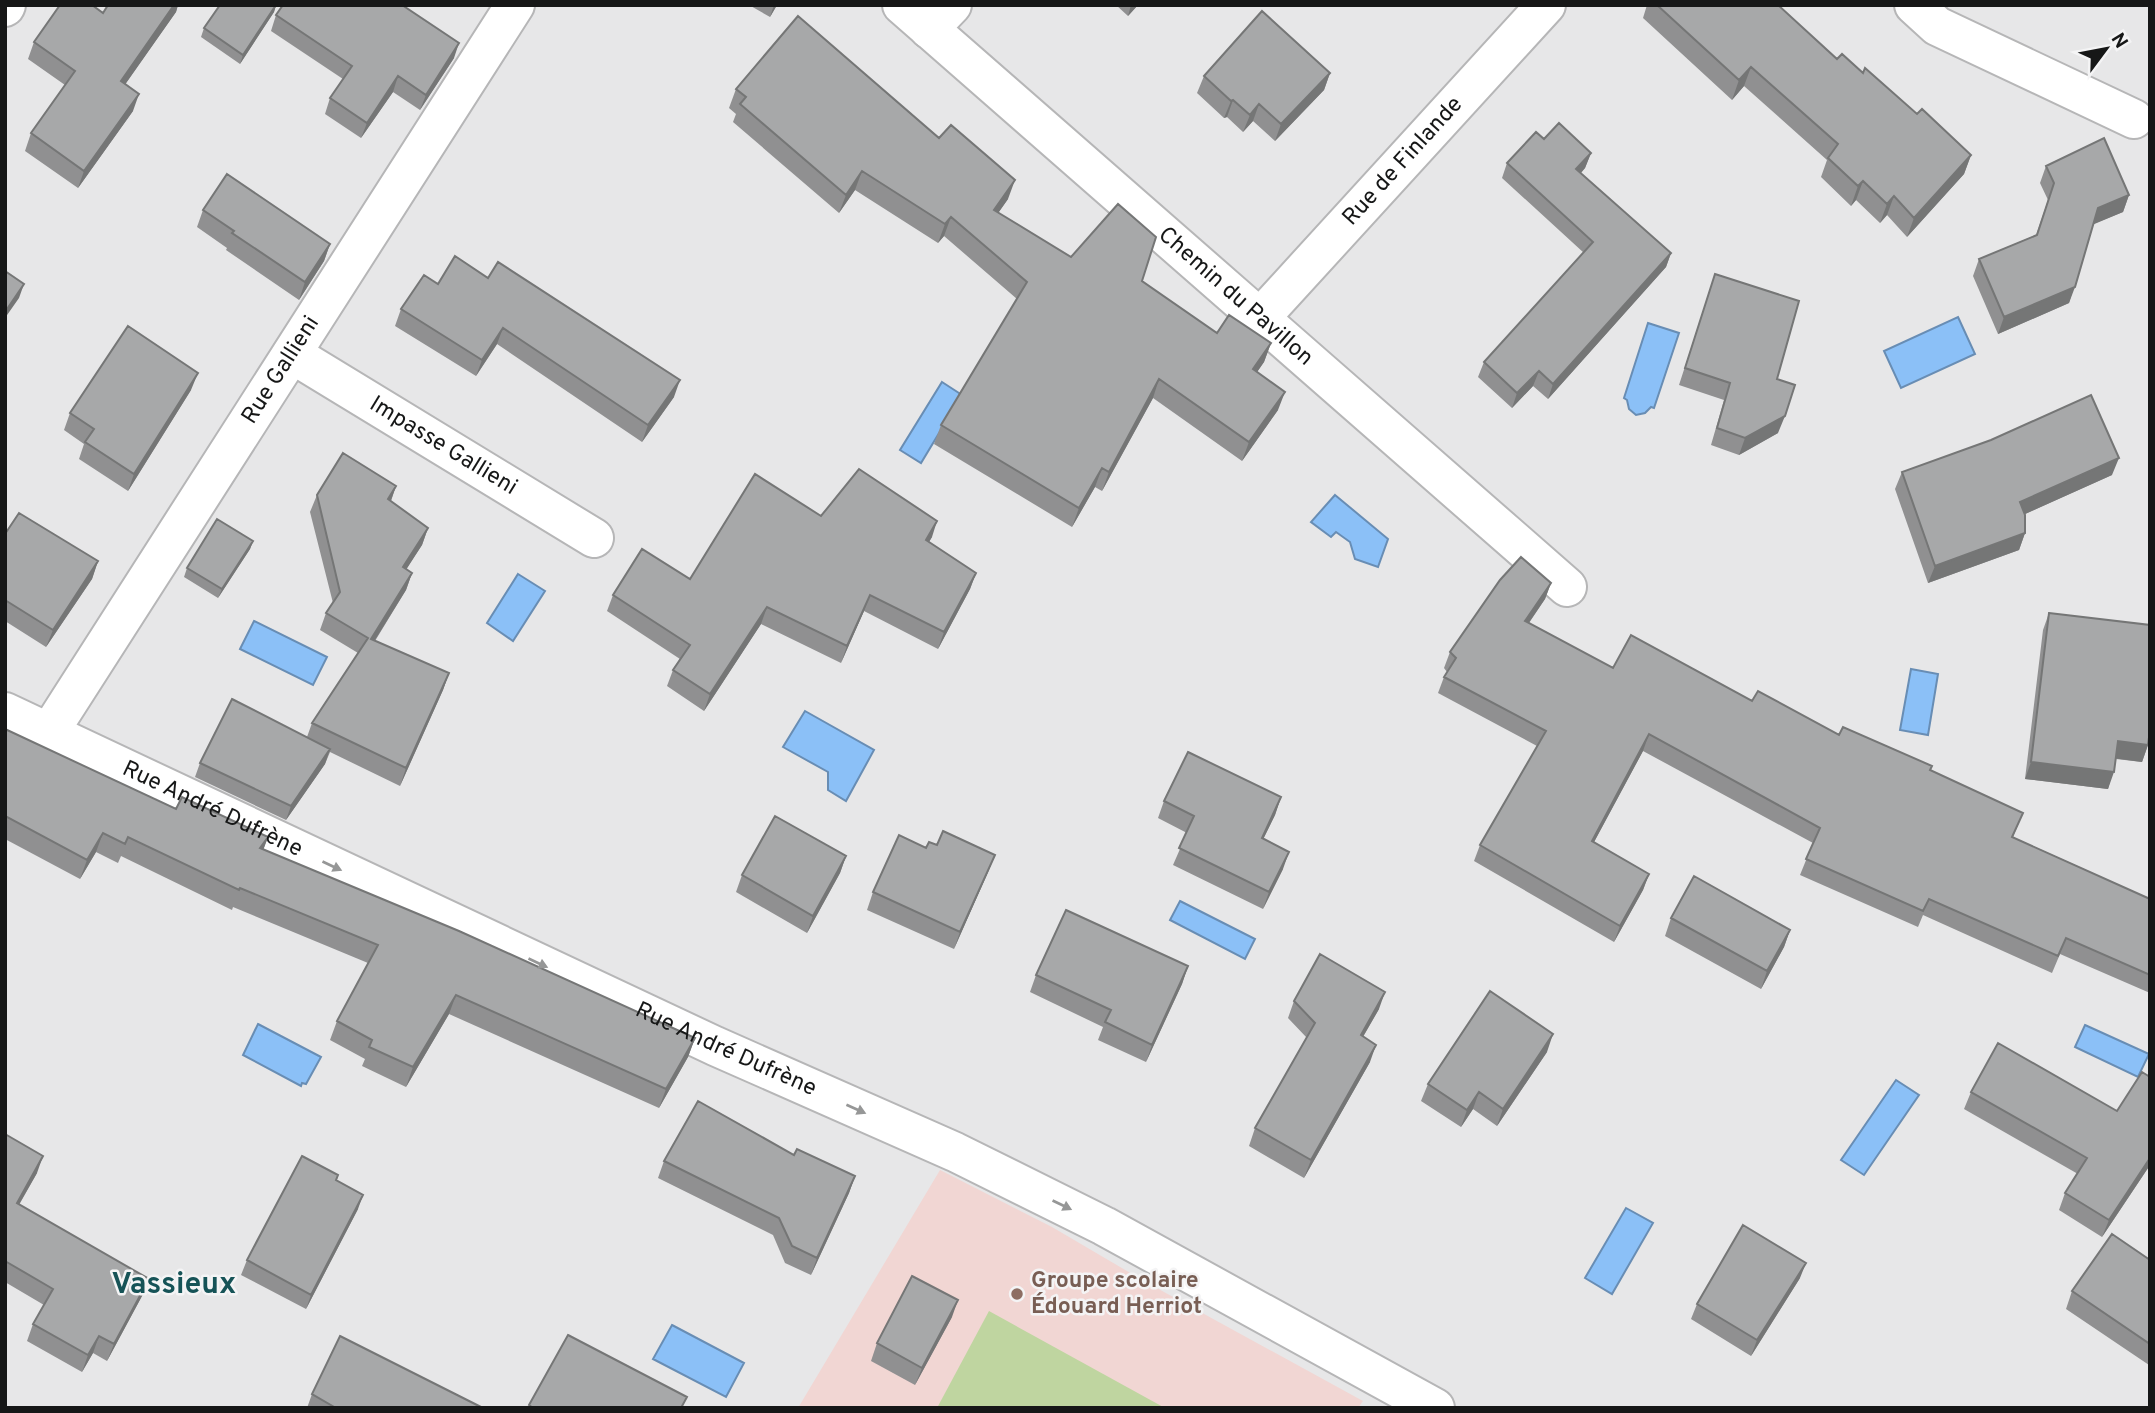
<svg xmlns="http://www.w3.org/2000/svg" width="2155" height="1413" font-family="Overpass,sans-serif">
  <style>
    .education { fill: #f1d6d3 }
    .green { fill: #bfd5a0 }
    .water { fill: #8bc0f7; stroke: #688db4; stroke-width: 2 }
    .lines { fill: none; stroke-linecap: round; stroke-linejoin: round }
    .street-casing { stroke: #b6b6b7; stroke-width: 42 }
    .street { stroke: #fff; stroke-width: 38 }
    .wall { fill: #909091 }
    .shaded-wall { fill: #757676 }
    .building { fill: #a7a8a9; stroke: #757676; stroke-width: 2 }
    .oneway { fill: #969797 }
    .education-dot { fill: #8d6e63; stroke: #f4f4f5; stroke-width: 2.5 }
    .labels { text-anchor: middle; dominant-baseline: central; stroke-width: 5; stroke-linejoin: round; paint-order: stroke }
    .street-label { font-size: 23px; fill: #161717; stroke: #f4f4f5 }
    .education-label { font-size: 23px; font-weight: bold; fill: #785e54; stroke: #f4f4f5; text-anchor: start }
    .district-label { font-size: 30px; font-weight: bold; fill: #165357; stroke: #f4f4f5 }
  </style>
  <rect width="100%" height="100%" fill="#e7e7e8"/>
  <path class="education" d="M940,1170l112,57 92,54 219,120 -5,7h-560z"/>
  <path class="green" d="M989,1311l176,97h-228z"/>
  <path class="water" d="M1958,317l17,37 -74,34 -17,-37z
    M1648,323l31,10 -25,75 -3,-1 -6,6 -9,2 -7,-6 -2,-9 -3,-2z
    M942,382l20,13 -41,68 -21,-13z
    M1335,495l53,44 -10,28 -23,-8 -5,-17 -14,-10 -5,5 -20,-15z
    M518,574l27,17 -32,50 -26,-18z
    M254,621l73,36 -14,28 -73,-36z
    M1911,669l27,5 -10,61 -28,-5z
    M805,711l69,39 -28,51 -18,-11v-18l-45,-25z
    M1180,901l75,38 -10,20 -75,-39z
    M258,1024l63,33 -15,27 -4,-1 -1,3 -58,-31z
    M2085,1025l64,29 -11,23 -63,-30z
    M1896,1080l23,15 -55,80 -23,-15z
    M1626,1208l27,15 -41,71 -27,-16z
    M672,1325l72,38 -18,34 -73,-38z"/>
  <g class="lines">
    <defs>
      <g id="street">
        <path id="s1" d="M902,5l665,582"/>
        <path d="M1914,5l23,21 197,93"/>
        <path d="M5,7l1,-2"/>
        <path d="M929,29l23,-24"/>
        <path id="s2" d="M1260,318l286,-313"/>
        <path id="s3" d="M292,354l302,184"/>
        <path id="s4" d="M5,712l710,334 240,106 149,74 331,182"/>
        <path id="s5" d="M48,734l467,-729"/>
      </g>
    </defs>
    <use href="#street" class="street-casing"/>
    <use href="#street" class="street"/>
  </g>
  <path class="wall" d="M108,5h70l-2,7 -51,72 8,27 -55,77 -53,-37 6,-18 34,-48 -37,-26 6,-17 69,-29z
    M276,5l-2,7 -34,52 -39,-27 3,-9z
    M749,5h28l-7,12z
    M1116,5h22l-10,11z
    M1647,5h131l59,54 80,55 54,41 -7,19 -57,63 -20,-22 -7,8 -24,-23 -5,6 -30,-29 6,-17 -83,-74 -12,14 -89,-82z
    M276,15l178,43 -34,52 -27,-18 -32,46 -36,-24 5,-16 13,-19 -72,-48z
    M1330,73l-6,17 -49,51 -22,-20 -10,11 -16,-15 -3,1 -27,-25 7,-17z
    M736,89l272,110 -10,14 73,44 71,24 75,52 54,10 -7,19 -7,10 21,38 -36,51 -89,-63 -51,93 -7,-4 -23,40 -138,-83 7,-19 76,-126 -73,-63 -6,7 -83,-53 -16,23 -106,-91 3,-8 -7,-6z
    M1544,139l47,14 -6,15 -4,5 90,80 -5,14 -118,132 -15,-13 -21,22 -34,-31 6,-15 100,-109 -82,-75 5,-15z
    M2046,166l83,29 -6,17 -30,12 -24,79 -71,31 -25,-58 6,-17 57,-24 12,-35 -8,-17z
    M203,210l127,34 -6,17 -25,39 -73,-50 1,-2 -30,-21z
    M1715,274l62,105 1,54 -39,22 -28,-10 13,-45 -45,-15z
    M488,278l186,119 -32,45 -145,-98 -21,32 -81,-50 6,-17 37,-25z
    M191,390l-63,101 -49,-32 5,-15 -20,-14 6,-17z
    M1991,440l121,35 -87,39v19l-6,17 -91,33 -33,-94 7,-17z
    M396,486l-5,15 37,27 -6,17 -16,24 6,4 -6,17 -31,51 74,32 -6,17 -43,96 -70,-34 -5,12 -39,56 -91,-43 5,-14 107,-26 5,-14 46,-70 -38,-23 6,-17 7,-10 -23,-91 7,-17z
    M821,516l111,21 -3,5 47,31 -6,16 -32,60 -74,-38 -23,52 -80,-39 -57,87 -37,-25 6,-16 7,-11 -73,-48 6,-16 77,-16z
    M5,534l93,27 -6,18 -46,68 -41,-26z
    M253,541l-3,8 -32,49 -34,-21 3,-9z
    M1551,583l-6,16 -16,24 84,45 139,33 178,69 93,43 -10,24 137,62v94l-90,-39 -8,19 -129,-58 -5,12 -118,-52 13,-32 -170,-92 -49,91 55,32 -6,16 -29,52 -140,-81 6,-16 57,-99 -99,-53 6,-16 3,-5 -3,-4 6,-16z
    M2049,613l99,132 -6,17 -26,-3 -8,30 -83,-10 18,-149z
    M5,729l171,80 92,28 -5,13 432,188 -7,19 -29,51 -210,-94 -43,73 -44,-21 3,-7 -35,-19 7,-19 31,-58 -135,-56 -1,3 -111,-54 -3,7 -22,-11 -16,27 -75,-40z
    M1281,797l-6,18 -12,24 20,30 -20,40 -90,-44 14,-32 -29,-15 6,-17z
    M937,845l58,10 -7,17 -34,77 -87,-39 6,-18 53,-44z
    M846,856l-6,17 -33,60 -71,-41 6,-17z
    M1671,918l119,12 -6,17 -23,42 -96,-53z
    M1188,966l-6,18 -36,78 -48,-22 5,-13 -73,-35 6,-17z
    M1294,1001l85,8 -16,28 7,25 -66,116 -55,-32 6,-18 52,-90 -19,-20z
    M1547,1052l-50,74 -24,-17 -12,18 -40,-26 7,-17z
    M2150,1077v88l-48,72 -43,-27 6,-17 13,-19 -114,-65 7,-17 146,19z
    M5,1134l32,39 -18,32 130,74 -7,17 -35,65 -14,-8 -11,19 -55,-31 6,-17 11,-19 -39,-23z
    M794,1155l61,21 -6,17 -38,82 -26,-12 -12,-28 -115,-57 6,-17z
    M338,1175l-1,5 21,29 -52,100 -65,-34 6,-15z
    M2150,1260l-1,105 -83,-56 6,-18z
    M1800,1278l-49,78 -60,-37 6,-15z
    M952,1317l-37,68 -44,-24 6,-18z
    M312,1394l171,14h-176z"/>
  <path class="shaded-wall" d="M174,5h4l-2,7 -61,87 6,-18z
    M276,5l-2,7 -34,52 3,-9z
    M774,5h3l-7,12z
    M1131,5h7l-10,11z
    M459,43l-5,15 -34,52 6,-15z
    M1751,67l-7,19 -12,14 7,-20z
    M1330,73l-6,17 -49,51 6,-17z
    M398,76l-5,16 -32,46 6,-15z
    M139,94l-6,17 -55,77 6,-17z
    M1233,100l-6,17 -3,1 7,-17z
    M1259,104l-6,17 -10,11 7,-17z
    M1591,153l-6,15 -14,16 5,-15z
    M1971,155l-7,19 -57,63 7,-19z
    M862,171l-7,19 -16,23 7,-18z
    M1015,180l-7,19 -21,30 7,-19z
    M1863,181l-7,19 -5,6 7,-20z
    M2129,195l-6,17 -31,13 6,-17z
    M1894,196l-7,19 -7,8 7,-19z
    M951,217l-7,19 -6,7 7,-19z
    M330,244l-6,17 -25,39 6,-18z
    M1671,253l-5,14 -118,132 5,-15z
    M24,284l-5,14 -14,20v-6z
    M2075,287l-6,16 -71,31 6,-17z
    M503,328l-6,16 -21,32 6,-16z
    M1271,343l-7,19 -18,26 7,-19z
    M1539,371l-6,15 -21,22 5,-15z
    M198,373l-7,17 -63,101 6,-17z
    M1159,379l-6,19 -51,93 7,-19z
    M680,380l-6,17 -32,45 6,-17z
    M1285,392l-7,18 -36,51 7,-19z
    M1785,416l-7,17 -39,22 6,-17z
    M2119,458l-7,17 -98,44 6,-17z
    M1102,468l-7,19 -23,40 7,-19z
    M396,486l-6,17 -2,-4z
    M937,521l-5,16 -12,19 6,-16z
    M428,528l-6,17 -25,39 6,-17z
    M2025,533l-6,17 -91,33 7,-17z
    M253,541l-3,8 -32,49 4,-9z
    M98,561l-6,18 -46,68 7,-17z
    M412,573l-6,17 -41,66 6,-17z
    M976,573l-6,16 -32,60 6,-17z
    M1551,583l-6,16 -26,38 6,-16z
    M870,595l-6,16 -23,52 6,-17z
    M767,607l-6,17 -57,87 6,-17z
    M449,673l-6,17 -43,96 6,-18z
    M1649,734l-6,17 -57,106 6,-16z
    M2118,741l30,4 -6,17 -30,-4z
    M330,749l-5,15 -39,56 5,-14z
    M2031,762l83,10 -6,17 -83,-10z
    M1281,797l-6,18 -20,41 7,-18z
    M103,833l-7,19 -16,27 7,-19z
    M268,837l-7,19 -1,-8z
    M1289,852l-6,17 -20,40 6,-17z
    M995,855l-7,17 -34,77 6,-17z
    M846,856l-6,17 -33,60 6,-17z
    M1649,874l-6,16 -29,52 6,-16z
    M1790,930l-6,17 -23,42 6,-18z
    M1188,966l-6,18 -36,78 6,-17z
    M1385,992l-6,17 -25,43 7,-17z
    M456,995l-7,19 -43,73 7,-20z
    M1553,1034l-6,18 -50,74 6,-17z
    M695,1038l-7,19 -29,51 7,-19z
    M1376,1045l-6,17 -66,116 7,-18z
    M1479,1092l-6,17 -12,18 6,-17z
    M43,1156l-6,17 -27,47 7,-17z
    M2150,1158v7l-48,72 7,-17z
    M855,1176l-6,17 -38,82 6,-17z
    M363,1195l-5,14 -52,100 5,-14z
    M1806,1263l-6,15 -49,78 6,-16z
    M149,1279l-7,17 -35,65 7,-17z
    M958,1300l-6,17 -37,68 7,-17z
    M99,1336l-6,17 -11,19 6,-17z"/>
  <path class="building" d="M60,5h32l11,8 5,-8h66l-53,76 18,13 -55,77 -53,-38 44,-62 -41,-29z
    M220,5h56l-33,50 -39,-27z
    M283,5h119l57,38 -33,52 -28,-19 -31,47 -37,-25 22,-32 -76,-51z
    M1657,5h121l59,54 5,-5 21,19 2,-5 52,46 5,-5 49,46 -57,63 -20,-22 -7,8 -24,-23 -5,5 -30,-28 10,-14 -87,-77 -12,13z
    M1262,11l68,62 -49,51 -22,-20 -9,11 -17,-15 -2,1 -27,-25z
    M798,16l141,122 12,-13 64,55 -21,30 77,47 47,-53 38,33 -14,44 75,52 12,-18 42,28 -18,26 32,23 -36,50 -90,-63 -50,93 -7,-4 -23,40 -138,-83 86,-143 -76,-65 -6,7 -83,-53 -16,24 -106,-91 6,-7 -10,-8z
    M1559,123l32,30 -15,16 95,84 -118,131 -14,-13 -22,22 -33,-31 109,-120 -86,-79 29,-31 8,7z
    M2104,138l25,57 -31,13 -23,79 -71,30 -25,-58 58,-24 17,-52 -8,-17z
    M227,174l103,70 -25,38 -73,-49 2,-2 -31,-21z
    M455,256l33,22 10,-16 182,118 -32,45 -145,-97 -21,32 -81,-51 23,-34 14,9z
    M5,271l19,13 -19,28z
    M1715,274l84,27 -22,78 18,6 -10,31 -40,22 -28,-10 13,-45 -45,-15z
    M128,326l70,47 -64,101 -49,-32 9,-13 -24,-16z
    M2091,395l28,63 -99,44 5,13v18l-90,33 -33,-94 89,-32z
    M343,453l53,33 -8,13 40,29 -25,39 9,6 -41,66 78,34 -43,95 -94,-45 56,-85 -42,-25 14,-21 -23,-97z
    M859,469l78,52 -11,19 50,33 -32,59 -74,-37 -23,51 -80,-39 -57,87 -37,-24 17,-25 -77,-50 29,-46 48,30 65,-105 66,42z
    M19,513l79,48 -45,69 -48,-30v-66z
    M217,519l36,22 -31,48 -35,-21z
    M1521,557l30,26 -26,38 88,47 18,-33 121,66 6,-10 81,44 4,-8 89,39 -2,4 93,43 -11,24 138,62v76l-84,-37 -8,18 -129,-57 -6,12 -117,-52 14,-31 -171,-94 -57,107 57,33 -29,52 -140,-81 66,-114 -102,-54 12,-19 -6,-6 50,-72z
    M2049,613l101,12v105l-2,15 -30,-4 -4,31 -83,-10z
    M232,699l98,50 -39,57 -91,-43z
    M5,729l171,80 6,-12 86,40 -8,11 199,83 236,107 -29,51 -210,-94 -43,72 -44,-20 3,-7 -35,-19 41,-76 -138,-57 -1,2 -111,-53 -3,7 -22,-11 -16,27 -82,-44z
    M1188,752l93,45 -19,41 27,14 -20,40 -90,-44 15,-32 -30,-15z
    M775,816l71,40 -33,60 -71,-41z
    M943,831l52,24 -35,77 -87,-40 26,-57 27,13 3,-6 8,3z
    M1694,876l96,54 -23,41 -96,-53z
    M1066,910l122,56 -36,79 -47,-23 6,-12 -75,-35z
    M1320,954l65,38 -24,43 15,10 -65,115 -56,-32 60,-105 -21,-22z
    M1490,991l63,43 -50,75 -24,-17 -12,18 -39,-26z
    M1998,1043l119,68 25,-39 8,5v81l-41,62 -44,-27 22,-35 -116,-66z
    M698,1101l96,54 3,-6 58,27 -38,82 -25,-12 -13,-28 -115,-57z
    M5,1134l38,22 -26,47 132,76 -35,65 -15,-8 -11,19 -55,-31 20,-35 -48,-28z
    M302,1156l36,19 -2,5 27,15 -52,100 -64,-35z
    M1743,1225l63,38 -49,77 -60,-36z
    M2112,1234l38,26v84l-78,-53z
    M912,1276l46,24 -36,68 -45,-25z
    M568,1335l119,62 -6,11h-148l-4,-3z
    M340,1336l143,72h-147l-24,-14z"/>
  <defs><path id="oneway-solid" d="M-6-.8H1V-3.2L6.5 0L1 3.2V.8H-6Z" transform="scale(1.75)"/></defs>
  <g class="oneway">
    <use href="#oneway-solid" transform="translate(332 866) rotate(25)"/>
    <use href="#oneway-solid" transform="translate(538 963) rotate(25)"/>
    <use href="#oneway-solid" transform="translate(856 1109) rotate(24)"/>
    <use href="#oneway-solid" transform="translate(1062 1205) rotate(26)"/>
  </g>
  <circle class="education-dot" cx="1017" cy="1294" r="7"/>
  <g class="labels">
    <g class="street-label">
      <text stroke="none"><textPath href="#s2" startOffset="212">Rue de Finlande</textPath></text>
      <text stroke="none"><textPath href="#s1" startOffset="443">Chemin du Pavillon</textPath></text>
      <text stroke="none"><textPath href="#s5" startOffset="432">Rue Gallieni</textPath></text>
      <text stroke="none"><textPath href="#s3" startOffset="177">Impasse Gallieni</textPath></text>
      <text stroke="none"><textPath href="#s4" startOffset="229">Rue André Dufrène</textPath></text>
      <text stroke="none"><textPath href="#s4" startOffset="796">Rue André Dufrène</textPath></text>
    </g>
    <g class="education-label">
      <text x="1031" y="1281">Groupe scolaire<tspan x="1031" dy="26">Édouard Herriot</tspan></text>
    </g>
    <g class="district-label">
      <text x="174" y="1285">Vassieux</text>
    </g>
  </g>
  <rect width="2155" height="1413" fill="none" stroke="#161717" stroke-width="14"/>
  <g transform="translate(2106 49) rotate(58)" stroke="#f4f4f5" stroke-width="5" paint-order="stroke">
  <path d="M0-5L12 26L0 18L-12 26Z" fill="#161717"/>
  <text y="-10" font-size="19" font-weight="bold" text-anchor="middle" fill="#161717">N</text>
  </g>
</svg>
